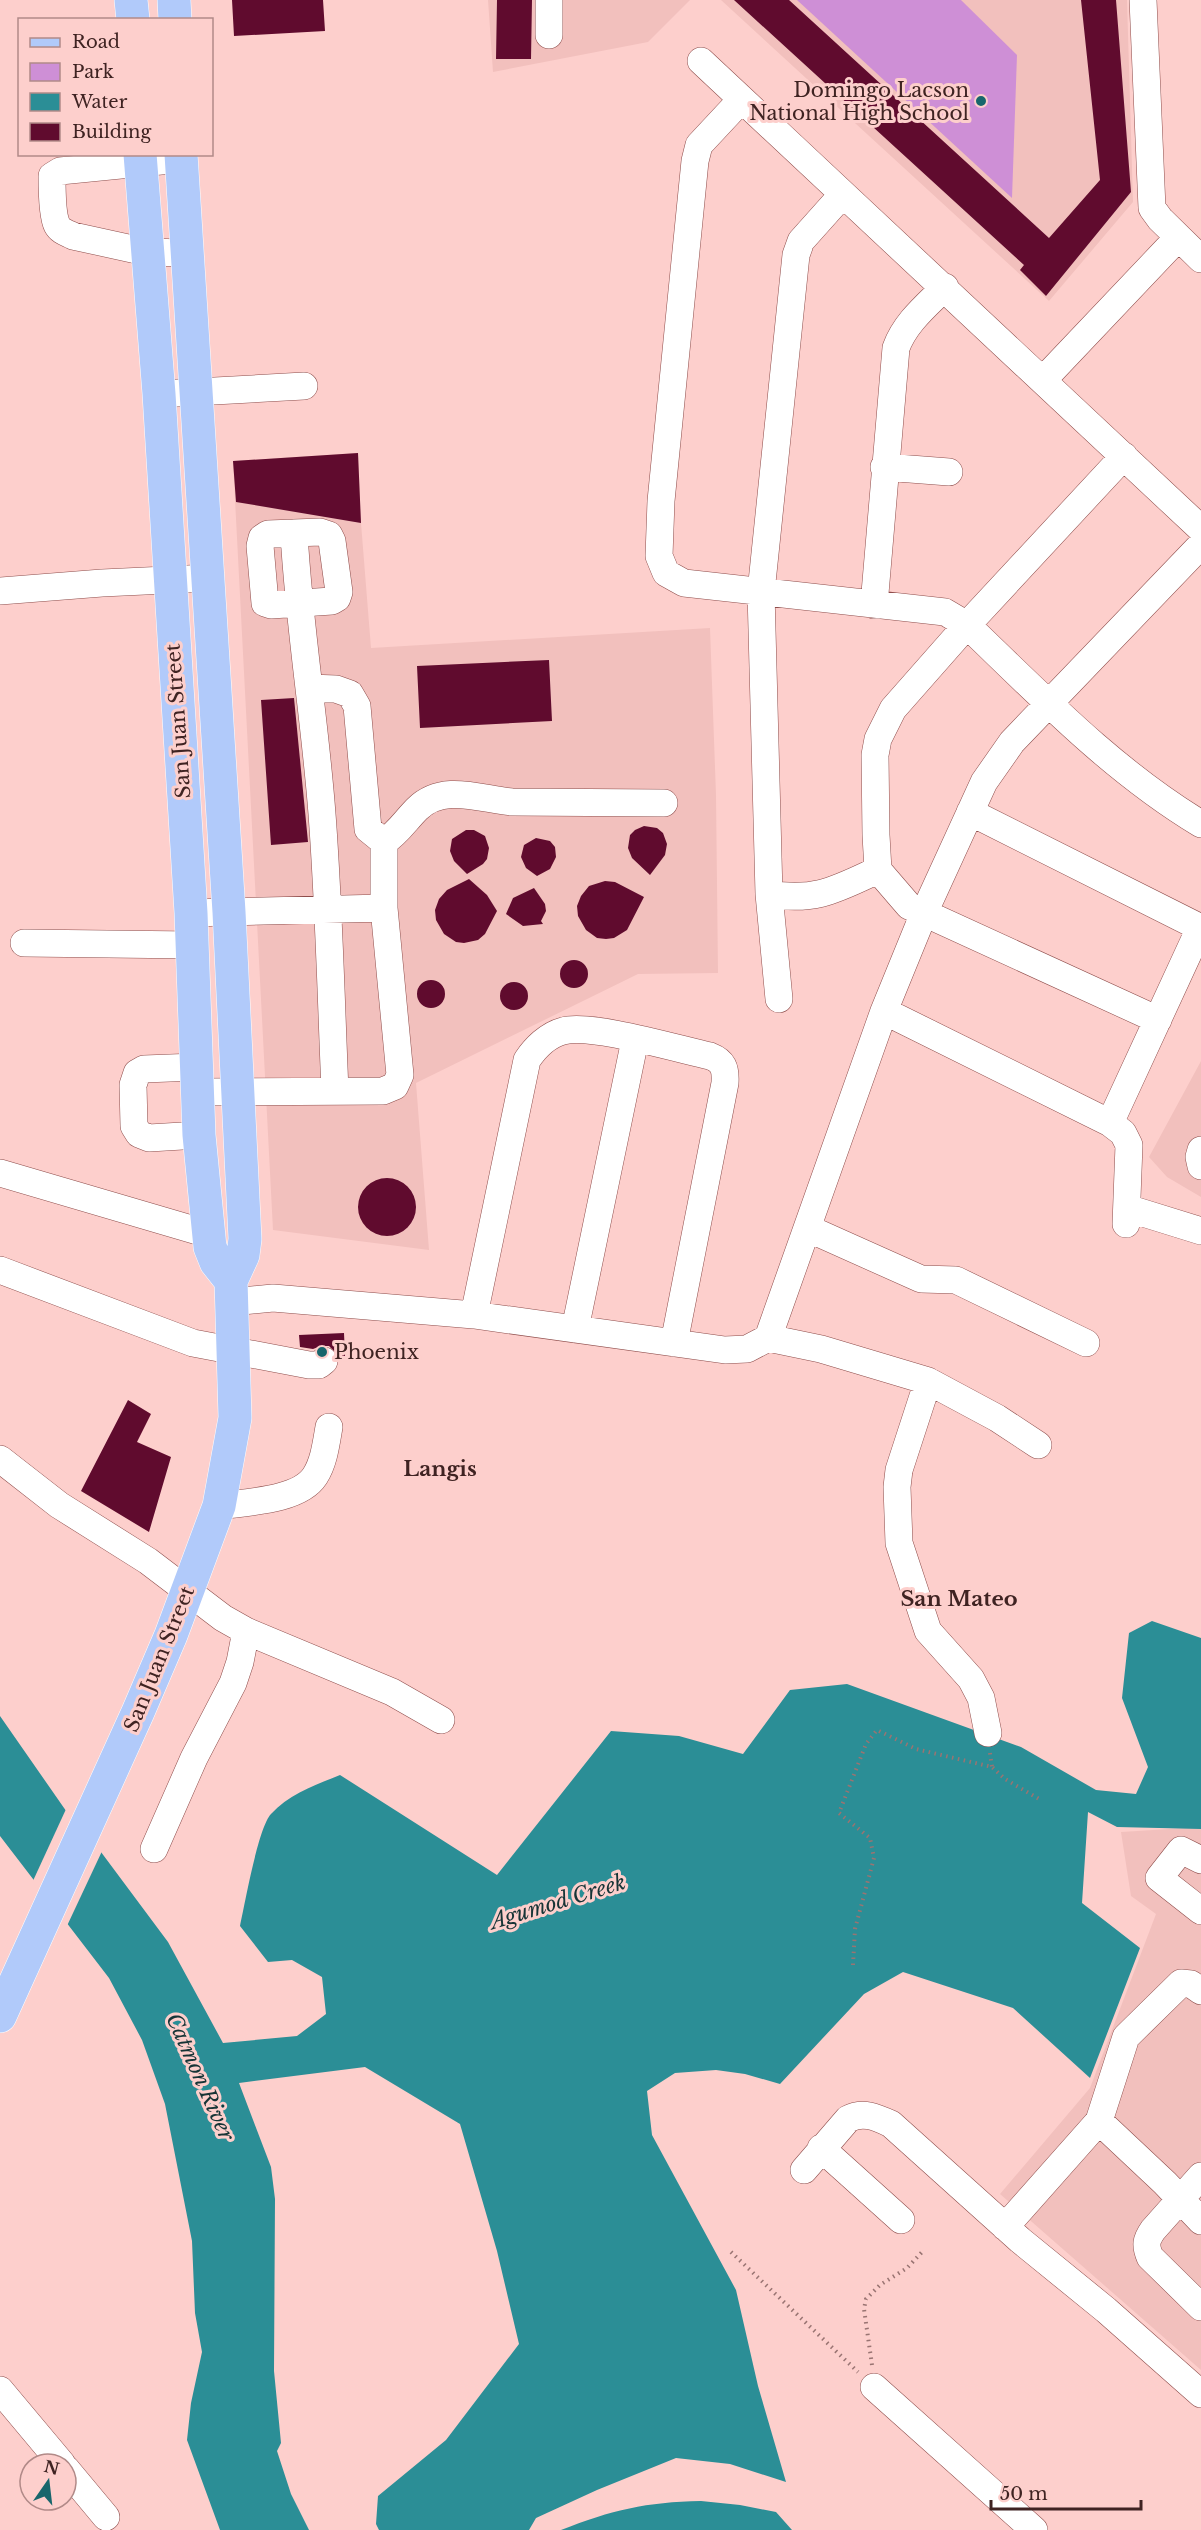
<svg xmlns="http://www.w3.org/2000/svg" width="1201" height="2530" font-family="'Libre Baskerville',serif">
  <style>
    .built { fill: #f2c0bd }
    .green { fill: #ce8fd6 }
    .water { fill: #2b8e96 }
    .pier { fill: #fdcfcc }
    .building { fill: #600b2e }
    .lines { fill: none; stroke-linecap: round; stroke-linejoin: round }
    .minor-casing { stroke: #8e4d4b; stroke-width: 28 }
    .major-casing { stroke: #fff; stroke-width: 34 }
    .path { stroke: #997472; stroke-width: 4; stroke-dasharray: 1.5 4.5; stroke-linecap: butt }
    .minor { stroke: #fff; stroke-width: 27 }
    .major { stroke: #b1cafa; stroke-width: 33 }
    .poi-dot { fill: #18666c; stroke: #fdcfcc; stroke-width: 2 }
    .labels { text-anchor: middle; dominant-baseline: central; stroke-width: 6; stroke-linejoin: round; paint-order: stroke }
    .poi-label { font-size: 20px; fill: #3f2322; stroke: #fdcfcc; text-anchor: end }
    .street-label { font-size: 20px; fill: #3f2322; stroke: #fdcfcc }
    .neighbourhood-label { font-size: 21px; font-weight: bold; fill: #3f2322; stroke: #fdcfcc }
    .water-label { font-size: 21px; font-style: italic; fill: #163436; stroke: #fdcfcc }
  </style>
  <rect width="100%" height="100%" fill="#fdcfcc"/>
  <path class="built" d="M488,0h202l-42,42 -155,30z
    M721,0h406l6,202 -84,99z
    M358,453l3,70 10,125 339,-20 6,167 2,178 -80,1 -222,109 13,167 -156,-20 -40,-769z
    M1201,1061v136l-34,-20 -18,-20z
    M1201,1827v543l-201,-176 90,-106 66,-174 -25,-18 -10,-64z"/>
  <path class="green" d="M797,0h164l56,55 -5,143z"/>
  <path class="water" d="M1152,1621l49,17v191l-84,-2 -29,-15 -6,91 58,45 -50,130 -77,-70 -110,-36 -39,22 -84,90 -35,-10 -29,-4 -41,3 -28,18 5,44 84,155 22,96 28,96 -56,-18 -54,-6 -79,32 -61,28 -7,12h-150l-3,-6 2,-28 68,-56 73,-96 -22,-93 -37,-127 -95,-57 -126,16 32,84 4,32 -1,172 7,72 -4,8 14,43 18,36h-89l-33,-90 4,-37 11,-51 -7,-39 -3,-72 -27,-137 -23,-64 -33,-62 -109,-142v-120l71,102 30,34 67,90 55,101 74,-7 29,-22 -4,-37 -30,-17 -24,2 -28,-36c5,-22 18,-98 31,-112 18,-20 45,-29 69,-39l157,100 114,-144 68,5 64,18 47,-64 57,-6 174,63 75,43 40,4 12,-27 -26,-69 7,-65z
    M701,2501l39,4 36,7 16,18h-231c51,-20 85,-28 140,-29z"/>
  <path class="pier" d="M67,1807l36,42 -37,79 -34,-45z"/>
  <path class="building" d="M232,0h91l2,31 -91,5z
    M497,0h35l-1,59h-35z
    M734,0h55l260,238 51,-58 -19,-180h35l15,192 -85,104 -26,-26 4,-5z
    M358,453l3,70 -125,-21 -3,-41z
    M549,660l3,61 -132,7 -3,-62z
    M294,698l14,144 -37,3 -10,-145z
    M644,826l13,2 6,5 4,11 -2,11 -15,20 -18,-17 -4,-10 2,-13 5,-5z
    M466,830h8l11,6 4,12 -2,11 -4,5 -16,10 -13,-13 -4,-10 2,-12z
    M536,838l14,3 5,6 1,10 -6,12 -13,7 -11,-8 -5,-11 3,-12z
    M469,879l18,16 10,16 -12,23 -7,6 -14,3 -8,-1 -12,-8 -8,-14 -1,-10 4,-11 8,-9z
    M605,881l10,1 29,15 -17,33 -13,8 -8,1 -9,-1 -11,-8 -8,-14 -1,-10 4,-10 8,-10z
    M534,888l11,16 1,7 -5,10 2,3 -20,2 -17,-12 7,-16z
    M560 974a14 14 0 1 1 28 0a14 14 0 1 1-28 0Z
    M417 994a14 14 0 1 1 28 0a14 14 0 1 1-28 0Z
    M500 996a14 14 0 1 1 28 0a14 14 0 1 1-28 0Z
    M358 1207a29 29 0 1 1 58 0a29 29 0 1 1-58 0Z
    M344,1333l1,23h-6l-10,-10h-8l-8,3 -13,-2 -1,-12z
    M128,1400l23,14 -14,28 34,15 -22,75 -68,-41z"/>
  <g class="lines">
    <defs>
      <path id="minor" d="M1143,0l9,208 8,11 41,40
        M549,35v-35
        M701,61l500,468
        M741,100l-42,45 -4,16 -34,340 -2,55 7,17 18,10 261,29 22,13c74,71 146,146 234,199
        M181,159l-121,12 -8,5c0,11 0,39 5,49 3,6 10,8 16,11l73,16 40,1
        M1043,380l129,-136
        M159,394l145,-8
        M1124,456l-157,169 -74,84 -15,30 -3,16 1,80 2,35 31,36 249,114
        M884,467l65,5
        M320,532l9,3 3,6 7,51 -2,6 -5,3 -61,4 -6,-2 -5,-57 2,-8 6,-4z
        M294,533c5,94 21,187 28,281 7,92 9,185 13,277
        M0,591l102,-8 107,-5
        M874,605l22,-257c9,-25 30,-42 49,-61
        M970,812l231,116
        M384,842c14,-9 21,-21 33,-33 26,-26 63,-10 95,-7l152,1
        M769,894c47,8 68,-5 109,-24
        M191,913l193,-5v-66l-16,-13 -11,-123 -7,-12 -14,-5 -27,-1
        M24,943l168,2
        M779,999l-10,-105 -8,-302 35,-337 5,-14 42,-47
        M884,1011l226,112 13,10 6,12 -3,79
        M196,1067l-52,2 -7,4 -4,12 1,41 5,8 10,4 50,-3
        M197,1092l186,-1 12,-5 5,-11 -16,-167
        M1110,1123l90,-195
        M1201,1150l-2,7 2,9
        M0,1173l208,61
        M1127,1208l74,23
        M807,1228l114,51 35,1 130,63
        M0,1270l193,73 116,22h10l5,-4
        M232,1302l41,-4 201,17 251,35 22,-1 21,-11 116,-327 40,-98 60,-131 28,-40 189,-197
        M474,1315l53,-255c8,-12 21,-25 36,-29 27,-8 115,18 147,25 13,5 16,12 15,27l-51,260
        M575,1329l60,-289
        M768,1338l53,11 107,32 69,37 41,27
        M928,1381l-29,89 -2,17 2,56 29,88 43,48 10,19 7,35
        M0,1459l59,46 89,56 75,57 23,13 -6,31 -7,21 -39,75 -40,91
        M219,1506c26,-4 80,-5 96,-30 9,-14 11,-32 14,-49
        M246,1631l146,61 49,28
        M1201,1860l-20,-10 -22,28 42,33
        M1099,2121l66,62 36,38
        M821,2148l80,72
        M804,2170l44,-51c15,-8 28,-2 43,5l129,116 86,70 95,84
        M1201,2176l-48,54c-7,10 -8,15 -3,27l51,50
        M1005,2227l94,-106 27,-84 55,-54 10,1 10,7
        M874,2387l160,143
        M0,2390l62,74
        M66,2469l40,48"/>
      <path id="major" d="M131,0l2,20
        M174,0l1,20
        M140,154l19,240 32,519 8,222 11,112 6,15 15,19
        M0,2016l138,-304 33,-77 48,-129 16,-88 -4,-137 12,-26 2,-16 -16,-327 -48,-758"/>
    </defs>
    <use href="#minor" class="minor-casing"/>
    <use href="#major" class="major-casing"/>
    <path class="path" d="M990,1753l2,14
      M853,1965l2,-36 19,-71 -4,-20 -31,-25 27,-69 11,-14 39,19 76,18 13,12 34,20
      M731,2252l127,120
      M872,2365l-8,-56 2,-10 14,-14 27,-17 16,-17"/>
    <use href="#minor" class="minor"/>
    <use href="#major" class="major"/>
  </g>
  <g class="poi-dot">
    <circle cx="981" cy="101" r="6"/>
    <circle cx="322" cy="1352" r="6"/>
  </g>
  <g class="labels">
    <g class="poi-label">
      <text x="969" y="90">Domingo Lacson<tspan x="969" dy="23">National High School</tspan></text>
      <text x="334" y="1352" text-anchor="start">Phoenix</text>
    </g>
    <g class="street-label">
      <text transform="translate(178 721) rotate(-94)">San Juan Street</text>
      <text transform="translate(159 1659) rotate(-68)">San Juan Street</text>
    </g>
    <g class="neighbourhood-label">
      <text x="440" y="1469">Langis</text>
      <text x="959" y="1599">San Mateo</text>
    </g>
    <g class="water-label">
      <text transform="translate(558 1902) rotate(-17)">Agumod Creek</text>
      <text transform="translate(200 2077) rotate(66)">Catmon River</text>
    </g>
  </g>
  <rect x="18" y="18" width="195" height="138" fill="#fdcfcc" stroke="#b18a88" stroke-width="1.5"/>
  <rect x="30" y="38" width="30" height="9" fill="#b1cafa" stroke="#b18a88" stroke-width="1.5"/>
  <text x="72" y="48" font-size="18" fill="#3f2322">Road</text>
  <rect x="30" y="63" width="30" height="18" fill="#ce8fd6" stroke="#b18a88" stroke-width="1.5"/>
  <text x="72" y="78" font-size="18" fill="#3f2322">Park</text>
  <rect x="30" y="93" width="30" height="18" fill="#2b8e96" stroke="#b18a88" stroke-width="1.5"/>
  <text x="72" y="108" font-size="18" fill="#3f2322">Water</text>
  <rect x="30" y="123" width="30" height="18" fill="#600b2e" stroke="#b18a88" stroke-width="1.5"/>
  <text x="72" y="138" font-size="18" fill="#3f2322">Building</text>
  <g transform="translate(48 2482) rotate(14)"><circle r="28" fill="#fdcfcc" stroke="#b18a88" stroke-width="1.5"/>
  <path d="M0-4.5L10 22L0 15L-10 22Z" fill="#18666c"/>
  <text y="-9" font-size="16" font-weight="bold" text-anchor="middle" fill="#3f2322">N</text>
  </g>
  <path d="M991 2500v9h150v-9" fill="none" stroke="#3f2322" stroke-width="3"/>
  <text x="1000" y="2500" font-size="18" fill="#3f2322" stroke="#fdcfcc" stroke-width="4.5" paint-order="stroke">50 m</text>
</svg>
